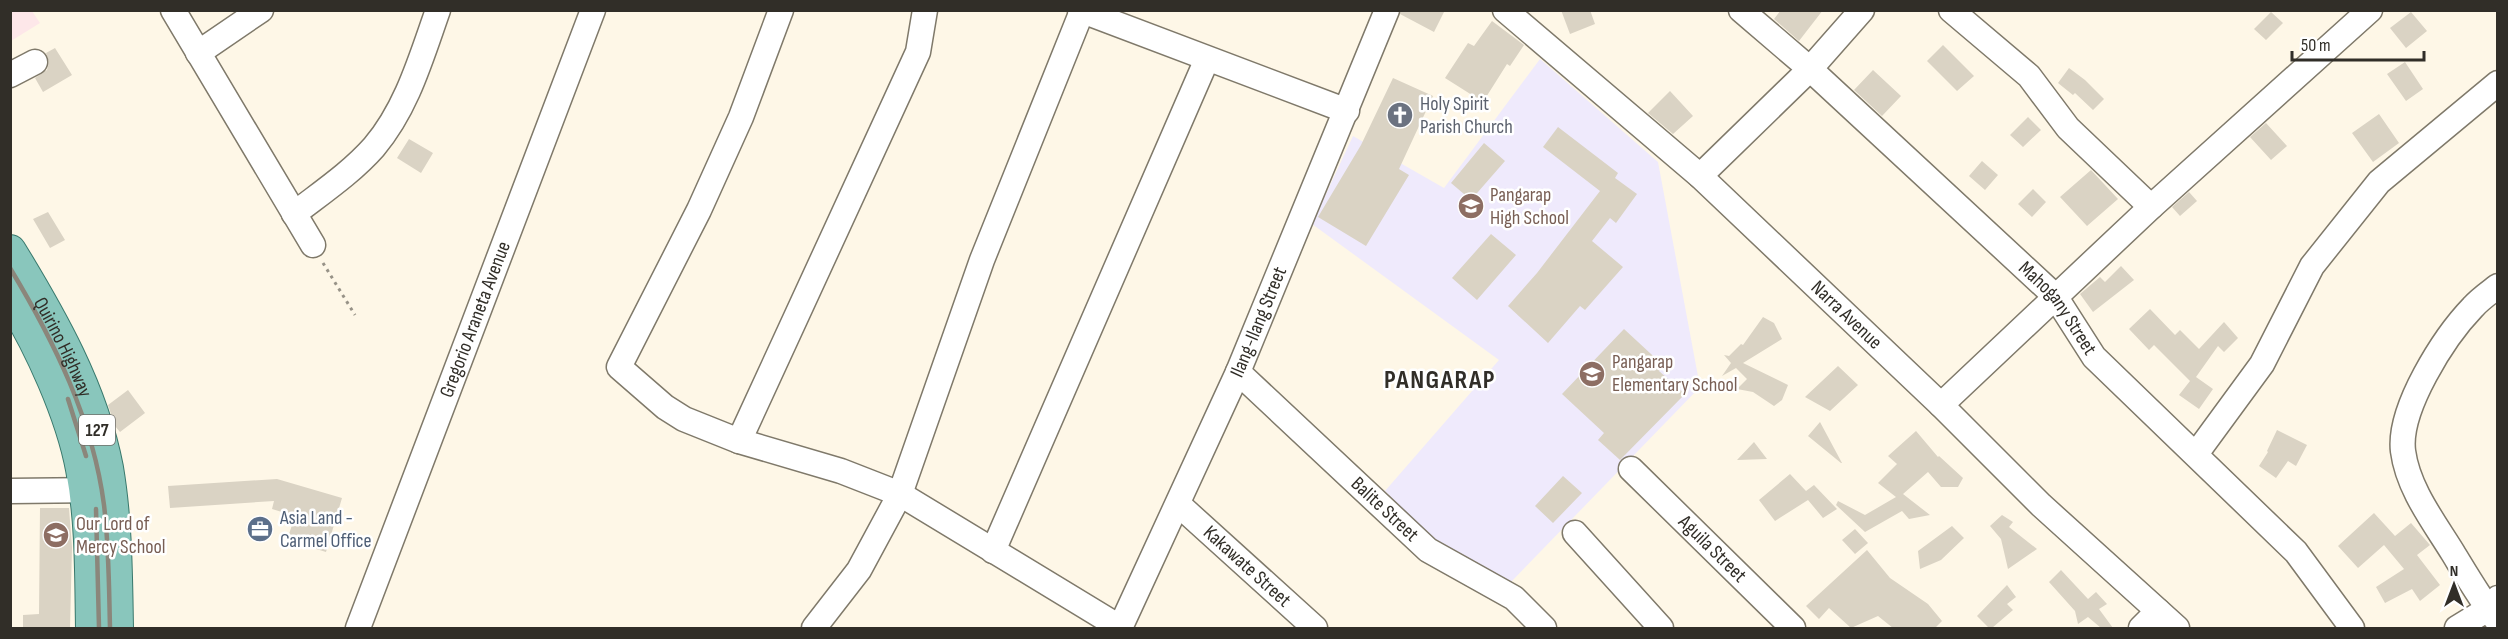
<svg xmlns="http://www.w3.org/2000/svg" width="2508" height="639" font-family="'Sofia Sans Condensed',sans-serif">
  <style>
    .commercial { fill: #fde7e9 }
    .education { fill: #efeafc }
    .building { fill: #dad3c4 }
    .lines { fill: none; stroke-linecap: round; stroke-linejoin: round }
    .minor-casing { stroke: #7f796a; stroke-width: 27 }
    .major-casing { stroke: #38786c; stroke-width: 34 }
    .path { stroke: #979287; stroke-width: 3; stroke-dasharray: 3 4.5; stroke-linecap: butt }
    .minor { stroke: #fff; stroke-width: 24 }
    .major { stroke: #89c6bc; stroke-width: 32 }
    .rail { stroke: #8b867b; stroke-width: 4.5 }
    .labels { text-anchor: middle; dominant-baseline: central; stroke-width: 5; stroke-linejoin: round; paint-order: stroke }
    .shield { fill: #fff; stroke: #6f6d68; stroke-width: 1.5 }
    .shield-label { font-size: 18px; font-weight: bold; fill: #312e28 }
    .worship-label { font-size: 20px; fill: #5b616d; stroke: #fff; text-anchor: start }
    .education-label { font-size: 20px; fill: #785e54; stroke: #fff; text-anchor: start }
    .street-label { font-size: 20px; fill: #312e28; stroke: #fff }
    .service-label { font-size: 20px; fill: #4e5e75; stroke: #fff; text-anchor: start }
    .district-label { font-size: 26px; font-weight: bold; letter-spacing: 1.5px; fill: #312e28; stroke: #fff }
  </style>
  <rect width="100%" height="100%" fill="#fef7e7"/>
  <path class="commercial" d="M11,10l21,1 8,12 -29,18z"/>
  <path class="education" d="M1540,59l118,103 42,225 -191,197 -71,-40 -53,-53 114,-131 -187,-136 41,-88 91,52z"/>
  <path class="building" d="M1401,10h44l-11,22 -34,-18z
    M1561,10h29l5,14 -25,10z
    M1781,10h42l-24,31 -25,-22z
    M2271,12l12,11 -17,17 -12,-11z
    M2411,12l16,19 -21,17 -16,-20z
    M1492,21l32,24 -14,21 -3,-2 -24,38 -38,-24 23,-35 6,3z
    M1943,45l31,31 -17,15 -30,-30z
    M55,48l17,27 -29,17 -8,-14 12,-8 2,-8 -3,-9z
    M2405,62l18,27 -17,12 -19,-27z
    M2069,68l16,12 19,19 -11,11 -18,-17 -2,2 -15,-12z
    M1873,70l28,26 -19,20 -28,-26z
    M1393,78l40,18 -34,73 10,6 -43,71 -48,-29 43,-72z
    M1670,91l23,25 -20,18 -25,-21z
    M2379,114l20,29 -26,19 -21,-29z
    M2028,117l13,13 -18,17 -13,-12z
    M2266,123l21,23 -16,14 -21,-23z
    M1558,127l60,46 -3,5 22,16 -21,29 -6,-5 -18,23 31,26 -38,43 -5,-4 -32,37 -40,-37 29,-33 63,-82 -57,-44z
    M409,139l24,14 -12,20 -24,-15z
    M1484,143l21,18 -34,39 -20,-17z
    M1982,161l16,14 -13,15 -16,-14z
    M2091,170l27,29 -31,27 -27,-29z
    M2033,189l13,13 -14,15 -14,-13z
    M2189,192l8,9 -17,15 -8,-9z
    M48,212l17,28 -15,8 -17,-29z
    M1491,234l25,21 -39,45 -25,-22z
    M2121,266l13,14 -41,32 -13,-18 20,-17 5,5z
    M2150,309l25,26 5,-5 19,19 25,-27 14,16 -14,14 -6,-6 -22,31 17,12 -14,20 -20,-14 11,-14 -36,-36 -5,5 -20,-21z
    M1763,317l11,6 8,16 -39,24 45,22 -6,15 -8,6 -21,-14 -16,-3 10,-10 -11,-11 -14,8 9,-13 -7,-8 5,1 12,-12 2,1z
    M1624,329l40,37 -5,5 26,23 -65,66 -22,-20 6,-7 -42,-39z
    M1838,366l20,19 -28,26 -25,-14z
    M128,390l17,23 -25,19 -5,-6 -7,-21z
    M1820,422l22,41h-1l-33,-27z
    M2277,430l30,15 -11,21 -8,-5 -12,17 -17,-12 9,-14 -1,-1z
    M1916,431l22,26 1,-1 24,22 -5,9h-17l-13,-15 -25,22 27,21 -21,4 -7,-8 -37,21 -29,-27 2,-4 27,14 31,-18 -18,-14 19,-19 -9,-8z
    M1754,442l13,17 -30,1z
    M1790,474l16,17 8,-6 23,24 -14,9 -15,-18 -33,21 -16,-21z
    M1563,476l19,17 -29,30 -18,-17z
    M277,479l65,19 -16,54 -39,-12 8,-24 -23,-7 2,-8 -104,7 -2,-22z
    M40,508h29l3,39 -2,81h-47v-13l16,-1z
    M2374,513l21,23 16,-13 19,22 -13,10 23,30 -20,16 -8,-12 -27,14 -9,-16 28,-18 -20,-24 -26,23 -20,-22z
    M2002,515l11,7 -4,5 28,22 -29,20 -7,-30 -11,-13z
    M1952,526l12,12 -23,22 -21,9 -2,-18z
    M1855,529l13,14 -13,11 -13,-14z
    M1867,550l23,28 38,26 14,17 -7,7h-42l-15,-12 -27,12 -22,-20 -10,11 -13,-13z
    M2061,570l27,29 8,-7 11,12 -8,5 14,19h-12l-13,-11 -10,7 -3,-13 -26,-29z
    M2007,585l9,12 -9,7 6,6 -21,18h-3l-12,-12z"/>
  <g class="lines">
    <defs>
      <g id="minor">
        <path d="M173,10l140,235"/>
        <path d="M781,10l-40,107 -42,93 -80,157 46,40 19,12 55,22 102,30 59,23 221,134"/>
        <path d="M1080,10l267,101"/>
        <path id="s1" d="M1505,10l195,166 241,229 100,100 136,123"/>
        <path id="s2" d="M1741,10l69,59 245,227 39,61 202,195 56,76"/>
        <path d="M1951,10l78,66 39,52 83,79"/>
        <path d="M198,53l63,-43"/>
        <path d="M10,75l25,-13"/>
        <path d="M1700,176l110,-107 52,-59"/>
        <path d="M294,214c27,-21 57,-41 80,-67 33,-39 47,-89 64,-137"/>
        <path d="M2498,286c-9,7 -18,13 -25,21 -29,30 -75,102 -70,144 5,38 31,71 50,102 14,23 28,47 45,69"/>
        <path id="s3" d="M1238,372l190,178 86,48 30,30"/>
        <path d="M1941,405l210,-198 219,-197"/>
        <path d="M739,441l179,-389 7,-42"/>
        <path d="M2196,454l66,-90 50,-98 67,-84 119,-99"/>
        <path id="s4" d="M1631,469l162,159"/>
        <path d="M10,491l91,-1"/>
        <path id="s5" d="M1178,504l137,124"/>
        <path d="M1575,533l86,95"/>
        <path d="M993,551l214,-492"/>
        <path id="s6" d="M358,628l235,-618"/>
        <path d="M814,628l45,-58 41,-76 82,-234 100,-249"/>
        <path id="s7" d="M1120,628l118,-256 149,-362"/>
        <path d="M2141,628l17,-17"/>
        <path d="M2457,628l31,-19 10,-11"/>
      </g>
      <g id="major">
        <path id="s8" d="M10,251c41,67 82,139 97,217 9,53 9,107 10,160"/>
        <path d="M10,297c30,47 62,118 72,172 10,53 9,106 10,159"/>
      </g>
    </defs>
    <use href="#minor" class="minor-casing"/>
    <use href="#major" class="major-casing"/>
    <path class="path" d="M323,263l32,52"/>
    <use href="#minor" class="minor"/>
    <use href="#major" class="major"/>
    <path class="rail" d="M10,268c44,73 83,152 94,237 5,41 5,83 6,123
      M68,399l18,57
      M96,509l3,119"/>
  </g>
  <defs>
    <symbol id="church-disc" viewBox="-11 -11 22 22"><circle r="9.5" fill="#6b7280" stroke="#fff"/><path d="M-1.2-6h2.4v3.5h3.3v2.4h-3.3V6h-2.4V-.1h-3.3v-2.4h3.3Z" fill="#fff"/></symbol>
    <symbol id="school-disc" viewBox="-11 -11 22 22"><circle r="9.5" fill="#8d6e63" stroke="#fff"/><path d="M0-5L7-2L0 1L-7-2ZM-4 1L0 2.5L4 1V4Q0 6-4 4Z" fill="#fff"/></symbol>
    <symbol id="office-disc" viewBox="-11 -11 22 22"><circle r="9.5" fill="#5c6f8a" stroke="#fff"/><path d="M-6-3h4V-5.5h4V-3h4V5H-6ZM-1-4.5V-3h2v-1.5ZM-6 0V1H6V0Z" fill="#fff"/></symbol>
  </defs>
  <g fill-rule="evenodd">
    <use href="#church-disc" x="1385" y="100" width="30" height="30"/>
    <use href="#school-disc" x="1456" y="191" width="30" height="30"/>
    <use href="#school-disc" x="1577" y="359" width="30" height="30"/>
    <use href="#office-disc" x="245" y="514" width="30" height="30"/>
    <use href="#school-disc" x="41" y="520" width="30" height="30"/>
  </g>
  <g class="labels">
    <rect class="shield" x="79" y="415" width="36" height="30" rx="4.5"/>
    <g class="shield-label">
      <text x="97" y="430">127</text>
    </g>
    <g class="worship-label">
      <text x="1420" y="104">Holy Spirit<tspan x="1420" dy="23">Parish Church</tspan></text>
    </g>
    <g class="education-label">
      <text x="1490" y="195">Pangarap<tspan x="1490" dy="23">High School</tspan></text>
      <text x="1612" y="362">Pangarap<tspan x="1612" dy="23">Elementary School</tspan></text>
      <text x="76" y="524">Our Lord of<tspan x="76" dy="23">Mercy School</tspan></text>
    </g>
    <g class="street-label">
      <text stroke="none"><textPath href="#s2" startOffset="436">Mahogany Street</textPath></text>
      <text stroke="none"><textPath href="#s1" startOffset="458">Narra Avenue</textPath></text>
      <text stroke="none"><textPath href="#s6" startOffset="330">Gregorio Araneta Avenue</textPath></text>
      <text stroke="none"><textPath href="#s7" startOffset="336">Ilang-Ilang Street</textPath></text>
      <text stroke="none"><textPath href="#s8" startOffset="110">Quirino Highway</textPath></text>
      <text stroke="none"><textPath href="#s3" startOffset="201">Balite Street</textPath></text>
      <text stroke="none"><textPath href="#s4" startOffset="114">Aguila Street</textPath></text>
      <text stroke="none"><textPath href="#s5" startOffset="93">Kakawate Street</textPath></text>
    </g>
    <g class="service-label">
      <text x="280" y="518">Asia Land -<tspan x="280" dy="23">Carmel Office</tspan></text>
    </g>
    <g class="district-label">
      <text x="1440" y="380">PANGARAP</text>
    </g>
  </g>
  <rect width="2508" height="639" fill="none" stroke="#312e28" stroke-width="24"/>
  <g transform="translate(2454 585)" stroke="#ffffff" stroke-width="4.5" paint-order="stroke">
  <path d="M0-4.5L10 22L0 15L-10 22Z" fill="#312e28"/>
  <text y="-9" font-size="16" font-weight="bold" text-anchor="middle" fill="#312e28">N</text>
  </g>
  <path d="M2292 51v9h132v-9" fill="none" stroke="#312e28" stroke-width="3"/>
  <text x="2301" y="51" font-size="18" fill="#312e28" stroke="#ffffff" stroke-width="4.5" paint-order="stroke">50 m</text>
</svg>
